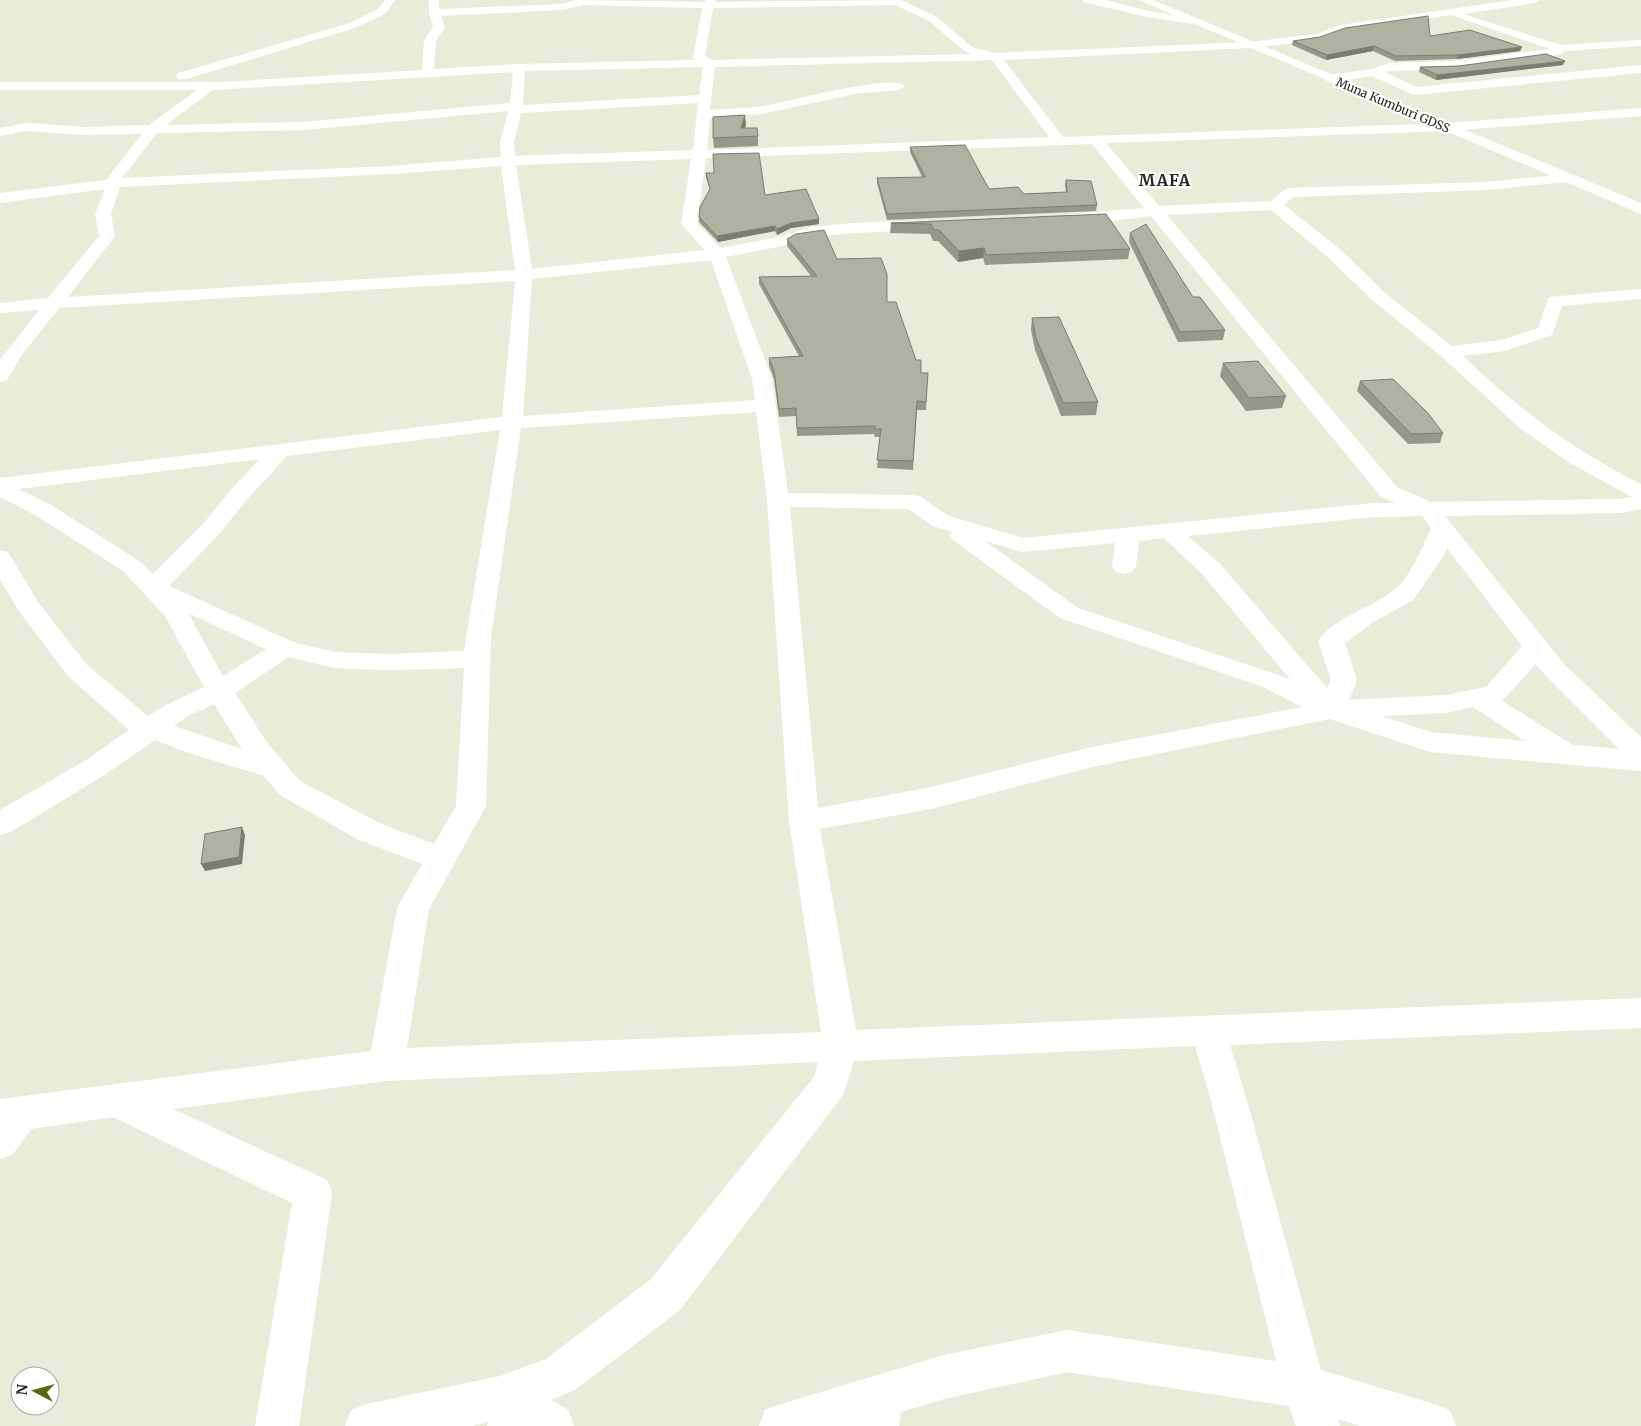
<svg xmlns="http://www.w3.org/2000/svg" width="1641" height="1426" font-family="Merriweather,serif">
  <style>
    .lines { fill: none; stroke-linecap: round; stroke-linejoin: round }
    .street { fill: #fff; fill-rule: evenodd }
    .highway { fill: #fff; fill-rule: evenodd }
    .wall { fill: #96998a }
    .shaded-wall { fill: #7a7d70 }
    .building { fill: #aeb2a0; stroke: #7a7d70 }
    .labels { text-anchor: middle; dominant-baseline: central; stroke-width: 4.5; stroke-linejoin: round; paint-order: stroke }
    .far-street-label { font-size: 12px; fill: #24261f; stroke: #fff }
    .far-district-label { font-size: 16px; font-weight: bold; letter-spacing: 1px; fill: #24261f; stroke: #fff }
  </style>
  <rect width="100%" height="100%" fill="#e8edd9"/>
  <g class="lines">
    <path class="street" d="M385,0h10l-10,14 -30,14 -169,51h-8l-2,-3 2,-3 169,-49 30,-14z
      M429,0h10v9l122,-5 16,-4 128,2 1,-2h10l-1,2 186,-2 36,17 35,30 23,6 255,-11 67,-8 23,-9 173,-25h27l-5,3 -72,11 98,31 80,-5v6l-76,5 -6,4 -102,14 -67,2 -5,1 31,15 225,-22v8l-227,22 -42,-19 -42,7 -6,-4 6,-4 42,-6 17,-6 68,-2 93,-12 -99,-34 -108,16 -24,9 -69,8 -246,12 59,77 384,-14 194,-15v8l-194,15 -341,12 53,63 112,-5 13,-11 5,-2 198,-6 79,-8 5,1 2,3 -2,3 -5,1 -79,8 -194,7 -9,8 57,45 43,42 68,54 50,-6 36,-12 11,-31 92,-8v10l-79,7 -10,29 -47,16 -42,5c54,52 111,95 178,128v25l-19,4 -177,3 119,148 77,73v34l-211,-19 -100,-33 -238,48 -161,42 -111,20 36,201 785,-32v30l-411,17 16,52 75,273 113,34 16,6 6,16h-95l-23,-7 2,7h-44l-7,-20 -222,-34 -123,27 -43,13 -2,14h-140l6,-16 16,-6 163,-49 123,-25 209,31 -66,-264 -15,-51 -341,15 -11,34 -163,215 -105,80 -24,10 17,10 6,16h-87l1,-4 -16,4h-127l6,-16 16,-6 133,-28 46,-17 104,-79 164,-203 4,-15 -432,19 -213,28 154,71 5,13 -33,233h-44l37,-223 -179,-86 -82,12 -18,25 -13,5v-60l371,-48 26,-143 25,-44 -65,-25 -77,-44 -16,-19 -75,-23 -34,-13 -49,34 -95,58 -11,3v-25l86,-50 43,-30 -61,-54 -50,-66 -18,-31v-29l8,2 30,50 48,62 62,52 20,-12 36,-17 -39,-71 -42,-45 -86,-55 -37,-19v-19l502,-61 13,-136 -456,27 -38,48 -14,24 -7,2v-22l39,-50 -39,3v-10l48,-5 51,-62 -4,-22 10,-25 -105,14v-10l106,-13 36,-46 -58,1 -58,-4 -26,5v-8l26,-5 58,4 65,-2 48,-35h-197v-8h221l201,-12 2,-29 9,-14 -4,-14zM584,5l118,3 -9,50 2,2 -176,4 -85,5 2,-28 9,-14 -4,-11 120,-6zM895,5l34,16 35,30 8,3 -260,6 -7,-4 8,-48zM992,60l57,77 -342,13 3,-32 52,-4 97,-21 40,-3 6,-4c-11,-13 -120,16 -141,20 -17,3 -36,2 -54,4l5,-43zM703,67l-4,28 -176,10 2,-34zM513,72l-3,31 -206,19 -138,3 47,-35zM698,103l-5,47 -178,6 -1,-13 7,-30zM508,111l-8,32 1,14 -110,9 -269,12 35,-45 147,-3zM1092,144l52,64 -73,6 -6,2 -2,3 2,3h40l46,-6 230,281 14,6h-21l-351,35 -74,-22 -28,-19 -8,-2 -125,-2 -16,-114 -46,-122 56,-11 29,-9 41,-4 76,-3 6,-2 2,-3 -2,-3 -6,-2 -76,3 -41,4 -33,10 -57,11 -24,-25 9,-65zM691,159l-10,65 24,26 -173,19 -16,-104zM501,166l14,104 -447,27 47,-61 -4,-22 9,-27 271,-13zM1271,210l58,48 43,42 69,56 80,73 49,34 62,34 -10,2 -191,3 -34,-15 -230,-272zM711,260l41,119 3,21 -232,16 9,-137zM756,412l11,88 22,321 32,211 -414,16 22,-139 57,-103 5,-168 30,-210zM500,430l-36,221 -76,3 -54,-2 -41,-10 -124,-56 50,-52 31,-38 37,-40zM260,459l-26,27 -31,38 -50,50 -14,-13 -86,-55 -34,-17zM790,507l118,2 25,17 19,6 -3,3 4,5 107,78 201,68 41,21 -210,40 -161,40 -113,21zM1422,516l9,12c-7,17 -22,51 -37,62 -22,18 -60,27 -76,51l13,39 -4,8 -107,-124 -32,-28 186,-19zM1164,538l38,36 88,105 -212,-71 -93,-67 37,11 93,-9 -3,24 4,5 8,2 8,-2 4,-5 3,-26zM1447,548l75,98 -36,41 -40,8 -97,5 8,-20 -12,-37 27,-20 41,-23 30,-43zM188,613l78,36 -43,27zM289,657l45,11 54,2 76,-2 -8,138 -22,38 -55,-21 -79,-42 -34,-40 -31,-48zM1536,664l10,12 73,73 -46,-4 -71,-44zM214,704l28,45 -68,-23 14,-10zM1473,707l52,34 -94,-9 -50,-16 65,-3z
      M1082,0h24l42,11 45,7 5,3 -5,3 -46,-7 -64,-15z"/>
    <path class="highway" d="M1139,0h14l488,203v11z"/>
  </g>
  <path class="wall" d="M1430,36l92,11 -2,4 -63,8 -62,2 -22,-10 -47,9 -34,-15 1,-4z
    M1563,65l-127,15 -17,-8 1,-5z
    M746,125l-1,3 13,8v10l-44,2 -1,-10z
    M910,147l79,42 35,5 42,-2 -1,-7 1,-5 31,25 -1,6 -209,9 -10,-37v-5l45,-1 -12,-25z
    M706,173l59,22 54,29 -28,4 -14,7 -2,-4 -57,11 -19,-20v-5l11,-27 -4,-12z
    M1106,214l24,35 -2,10 -143,6 -2,-7 -25,4 -20,-21h-5l-3,-7 -40,-1 1,-10z
    M1130,233l95,97 -2,10 -45,2 -49,-100z
    M787,239l50,20 50,43 29,58 5,13h7l-2,37h-9l-4,60 -36,-2 3,-31h-5l-1,-3 -77,2 -1,-20 -17,1 -5,-38 -5,-13v-8l30,-2 -40,-72v-7l52,-1 -24,-30z
    M1032,318l66,84 -2,13 -35,1 -26,-66 -4,-20z
    M1223,363l63,33 -4,12 -36,3 -26,-35z
    M1360,381l83,52 -3,10 -32,1 -51,-53z"/>
  <path class="shaded-wall" d="M1374,46l-1,5 -47,9 1,-5z
    M1522,47l-2,4 -63,8 1,-4z
    M1565,61l-2,4 -127,15 1,-5z
    M745,115l1,10 -5,13v-10z
    M819,219v5l-28,4 -14,7v-6l14,-6z
    M775,226v5l-57,11 -1,-6z
    M984,248l-1,10 -25,4 1,-11z
    M242,827l3,8 -3,29 -37,7 -4,-7z"/>
  <path class="building" d="M1428,16l2,20 40,-6 52,17 -64,8 -62,1 -22,-10 -47,9 -34,-14 27,-4 25,-9z
    M1546,54l19,7 -128,14 -17,-8 39,-1z
    M745,115l-4,13h16l1,8 -45,2v-21z
    M965,145l24,44 29,-2 6,7 43,-2 -1,-12 25,1 6,24 -210,9 -10,-36 48,-1 -15,-30z
    M759,153l6,42 41,-6 13,30 -28,4 -14,6 -2,-3 -58,10 -18,-19 1,-10 10,-18 -4,-16h8l-1,-19z
    M1106,214l24,35 -144,6 -2,-7 -25,3 -20,-21h-5l-3,-6 -40,-1z
    M1146,224l47,73h7l25,33 -45,2 -50,-99z
    M824,230l13,29 44,-1 6,16v28h9l20,58h5v13h7l-2,29 -9,-1 -4,60 -36,-1 4,-31h-6v-3l-78,2 -1,-20 -17,1 -5,-38 -5,-13 34,-2 -44,-79 58,-1 -30,-37 9,-5z
    M1059,317l39,85 -35,1 -27,-65 -4,-20z
    M1258,361l28,35 -37,2 -26,-35z
    M1393,379l34,33 16,21 -32,1 -51,-53z
    M242,827l-3,30 -38,7 4,-30z"/>
  <g class="labels">
    <g class="far-street-label">
      <text transform="translate(1393 105) rotate(23)">Muna Kumburi GDSS</text>
    </g>
    <g class="far-district-label">
      <text x="1165" y="180">MAFA</text>
    </g>
  </g>
  <g transform="translate(35 1391) rotate(276)"><circle r="24" fill="#ffffff" stroke="#a7a8a5"/>
  <path d="M0-4L9 19L0 12L-9 19Z" fill="#5a670e"/>
  <text y="-8" font-size="14" font-weight="bold" text-anchor="middle" fill="#24261f">N</text>
  </g>
</svg>
